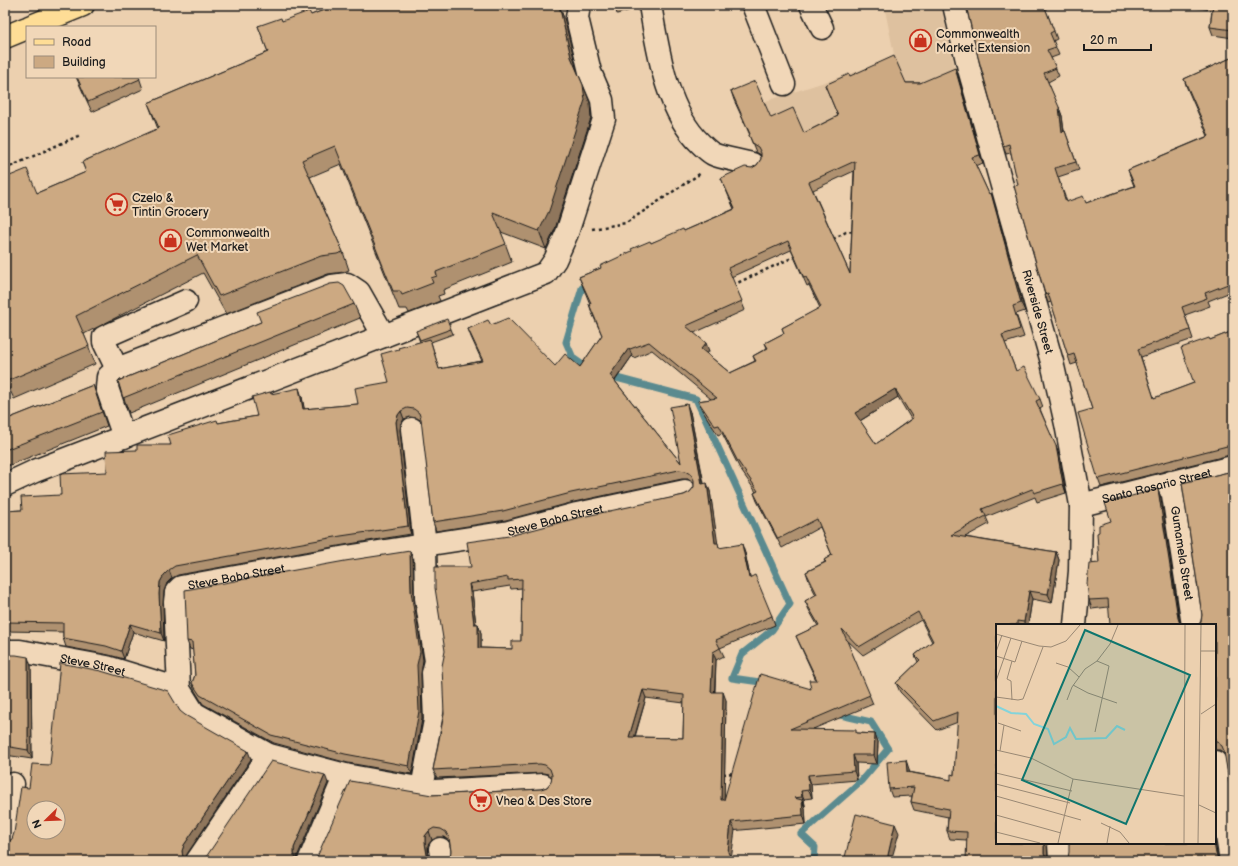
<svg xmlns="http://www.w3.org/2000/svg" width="1238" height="866" font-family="'Balsamiq Sans',sans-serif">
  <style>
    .built { fill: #dec19f }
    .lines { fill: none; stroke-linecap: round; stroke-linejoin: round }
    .stream { stroke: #5a8a8f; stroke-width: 7 }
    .minor-casing { stroke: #1c1c1c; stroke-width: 25 }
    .major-casing { stroke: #1c1c1c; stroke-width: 25 }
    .path { stroke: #1c1c1c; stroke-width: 2.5; stroke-dasharray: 3 3; stroke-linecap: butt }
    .minor { stroke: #f1d7b8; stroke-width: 22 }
    .major { stroke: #fedd96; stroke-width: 22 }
    .wall { fill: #af9170; stroke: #1c1c1c; fill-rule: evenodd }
    .shaded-wall { fill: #8f765b; stroke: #1c1c1c }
    .building { fill: #cca982; stroke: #1c1c1c; fill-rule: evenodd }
    .labels { text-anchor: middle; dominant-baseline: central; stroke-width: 4; stroke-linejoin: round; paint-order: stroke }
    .poi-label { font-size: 12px; fill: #1c1c1c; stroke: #f1d7b8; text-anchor: start }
    .street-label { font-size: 12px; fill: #1c1c1c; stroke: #f1d7b8 }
    .inset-river { fill: none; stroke: #83d4db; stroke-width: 2 }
    .inset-road { fill: none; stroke: #998874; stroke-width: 1 }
    .view { fill: #0f766e; fill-opacity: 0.15; stroke: #0f766e; stroke-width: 2 }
    .inset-edge { fill: none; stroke: #1c1c1c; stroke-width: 2 }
  </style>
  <rect width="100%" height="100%" fill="#ecd0af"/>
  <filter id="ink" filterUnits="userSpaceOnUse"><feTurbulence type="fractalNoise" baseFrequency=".025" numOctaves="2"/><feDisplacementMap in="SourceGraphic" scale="8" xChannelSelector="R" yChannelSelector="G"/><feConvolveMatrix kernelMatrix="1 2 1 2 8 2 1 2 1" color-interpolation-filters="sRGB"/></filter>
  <g filter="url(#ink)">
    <path class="built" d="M884,5h57l15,69 11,27 -207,65 -21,-56 156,-51z"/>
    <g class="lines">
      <path class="stream" d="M582,288l-16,54 7,16 17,12
        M609,376l87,23 94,205 -18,26 -30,24 -10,24 35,5
        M814,861l1,-14 -14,-13 60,-53 27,-32 -17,-27 -35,-8"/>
      <defs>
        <g id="minor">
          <path d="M650,5c8,45 16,106 51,139 4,4 8,8 12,10 8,4 29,7 39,10"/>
          <path d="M753,5l31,79"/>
          <path d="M811,5l11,23"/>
          <path id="s1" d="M954,5l15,64 83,293 14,62 15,81 -1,66 -5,54"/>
          <path d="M117,369l-13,-27v-5l82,-36"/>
          <path d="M412,429l13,116 1,53 10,63 -3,12 2,47 -13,68"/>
          <path d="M124,437l-17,-49 1,-11 9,-8 215,-83 15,-2 12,8 25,44"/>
          <path id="s2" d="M1171,482l22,143"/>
          <path d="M5,485l30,-14 511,-198 9,-13 12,-27 37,-114 -2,-19 -12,-28 -13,-54 2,-13"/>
          <path id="s3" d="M1081,505l152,-38"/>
          <path id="s4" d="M5,651h15l87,16 72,22"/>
          <path d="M1215,762l16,99"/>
          <path id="s5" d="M543,785l-108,6 -90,-16 -76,-20 -75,-42 -15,-24 -4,-87 1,-10 5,-5 165,-30 163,-25 68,-18 108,-23"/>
          <path d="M5,840l8,-56"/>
          <path d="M1059,843l1,18"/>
          <path d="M440,849l2,12"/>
          <path d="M197,861l72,-106"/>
          <path d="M309,861l36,-86"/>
        </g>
        <path id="major" d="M29,27l54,-22
          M5,37l22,-9"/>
      </defs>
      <use href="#minor" class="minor-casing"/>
      <use href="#major" class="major-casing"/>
      <path class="path" d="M5,169l75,-34
        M592,229l34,-6 75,-50
        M833,239l13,-7 8,-1
        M733,285l63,-29
        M723,774l11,-1"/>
      <use href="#minor" class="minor"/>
      <use href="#major" class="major"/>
    </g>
    <path class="wall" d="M337,5h229v1l-6,2 5,13 11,48 14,34 1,15 -36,111 -9,20 -45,-17 11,30 -69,28 1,4 -6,2 2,5 -31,12 -2,-4h-8l-58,-145 -31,13 33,75 6,18 -5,2 -16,2 -102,40 -23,-41 -119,61 11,30 -81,35 -9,-20v-201l32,15 49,-21 -4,-10 76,-33 -10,-26 120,-51 -10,-26 53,-11z
      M614,5h24v3l-21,6z
      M1044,5l13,34 -4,2 6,14 -8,3 8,18 -11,6 14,34 2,15h1l14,39 -21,7 9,25 19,1 48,-17 -6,-16 80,-34 -21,-48 -3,-9 49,-22v234l-25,10 2,5 -25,9 8,24 -52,18 13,41 40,-15 16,-43 23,-9v124h-3l-129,32 -3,-8 -6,-70 -15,-46 -6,2 -20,-63 -3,1 -3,-9 -34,-141 -5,1 -3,-8z
      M1187,5h46v33l-20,-3 -3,-8 2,-17 -25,-4z
      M850,76l56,7h14l38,-7 25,87 -7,3 13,28 2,-1 3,9 31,109 -9,3 8,23 -19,6 11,28 24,28 3,8 -3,2 19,46 7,38 -29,9 -2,-5 -49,20 3,7 -24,13 91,15 3,8 -7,43 -20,-4 -4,26h-31v218h50v17l-80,-20 -17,-1 -3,-8 1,-14 -34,-7 -3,-8 1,-6 -20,1 -3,-8 20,-20v3l42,8 3,-5 4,-53 -21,8 -37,-38 -4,-9 22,-21 -3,-7 17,-13 -11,-22 -58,35 -17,-16 27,65 -60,25 45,4 17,1 3,8 -1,22 -21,-1 1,17 -46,4 1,14 -8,1 1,7h-1l1,2 1,16 -356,33 1,-6 -2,-10 -5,-4h-6l-6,3 -4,5v6l1,9 -114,1 117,-66 109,-6 6,-2 4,-5 1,-5 -4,-3 -5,-1 -106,5 -4,-8 38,-203 38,-31 175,-41 6,-3 4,-5v-5l-5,-3h-7l-108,23 -68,18 -70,11 -3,-9 -11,-101 -5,-3 -7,-1 -6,2 -3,5 -1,6 11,104 -67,11 -166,30 -6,3 -5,5 -3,8 -1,12 1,38 -31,-9 -9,27 -15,-4 -43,-8 -3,-9v-6l-58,-1v-120l17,-1 39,-15 46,-23 30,-22 34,-5 47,-22 39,-7 14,-22 31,3 2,12 54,-5 31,-22 10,-33 21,-7 -4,-11 35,-2 2,5 -22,8 8,27 43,-8 -11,-24 -3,-8 23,-4 64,41 25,1 22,-32 -10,-22 -3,-9h1l-11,-27 22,-9 50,-25 33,-12 50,-22 -13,-31 31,-10 5,-3 4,-6v-4l-5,-3 -7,-17h1l-16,-35 -3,-9 40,27 33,15 34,-17 -13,-31zM854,171l-4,103 -37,-84zM791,250l16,36 2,-1 11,23 -38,20 2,5 -19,10 2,5 -14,8 2,5 -25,12 -23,-19 2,-3 -15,-18 51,-23 -14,-33zM652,350l59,49 -13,2 4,9 16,25 4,-2 18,36 16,23 -2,1 3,8 25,47 38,-21 12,28 -8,5 1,2 -19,10 3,9 7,14 -11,6 4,9 9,16 -22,10 4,9 16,35 -5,9 -87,109 2,-98 -11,-8 1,-32 8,-4 -4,-8 55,-23 -3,-9 -22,-39 -5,-24 -25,-5 -3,-5 -7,-52 -6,-8 -14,-71 -9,51 -66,-82 17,-25 2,2zM898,397l13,22 -35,25 -16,-23zM510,586l1,3 11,-1 -1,53 -9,8 -31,-1v-15l-3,-9h-2l-4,-32zM646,698l38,5 -1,35 -48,-1z
      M76,77h63l4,12 -51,23z
      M354,304l6,14 -231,95 -11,-32 143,-59z
      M93,385l14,41 -102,41v-47z
      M1233,471v335l-8,-52 -5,-4h-5v-125h-16l2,-4 1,-6 -20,-132z
      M1158,489l3,9 19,126 -72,-17 -16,2 -3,-9 10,-37v-31l12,-11z
      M410,551l3,8 1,41 9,60 -2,14 1,45 -10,55 -64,-11 -74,-20 -71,-39 -8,-13 -3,-8 3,-8 -2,-25 -3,-1 -3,-8z
      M5,655l26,11 1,93 -27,-4z"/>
    <path class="shaded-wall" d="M559,5l6,16 13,54 -7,-18z
      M955,68l3,8 25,87 -3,-8z
      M583,85l7,18 1,15 -36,111 -9,20 -7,-18z
      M1059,107l3,9 3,24 -3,-8z
      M991,193l3,9 31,109 -4,-8z
      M706,343l3,8 -5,7 -3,-9z
      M629,348l3,8 -19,27 -3,-8z
      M299,388l3,9 4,20 -3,-8z
      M895,389l3,8 -40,25 -3,-9z
      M687,404l3,8 15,80 -3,-8z
      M401,411l3,8 -3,5 -1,6 11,104 -3,-8 -12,-104 2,-7z
      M1056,446l3,9 7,38 -3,-9z
      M707,483l3,8 9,61 -4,-9z
      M1158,489l3,9 19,127 -2,-7z
      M742,544l3,9 7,33 -3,-8z
      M410,551l3,8 1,41 9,60 -2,14 1,45 -10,55 -3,-8 2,-175z
      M1056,552l3,8 -7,43 -4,-9z
      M169,570l3,8 -5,5 -3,8 -1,12 1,38 -3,-8 -2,-39 1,-12 4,-7z
      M469,584l3,8 5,41 -3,-9z
      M1029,591l3,8 -4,26h-3l-1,-3z
      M130,624l3,8 -9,27 -3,-8z
      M478,624l3,9v24l-3,-9z
      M713,652l3,8 -2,40 -3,-8z
      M28,657l3,9 1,93 -4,-9z
      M643,690l3,8 -14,47 -3,-8z
      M723,692l3,8 -2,108 -3,-8z
      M875,734l3,8 -1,22 -3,-9z
      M248,751l3,8 -64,95 -2,6 -2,-2 -1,-7 2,-6z
      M853,755l3,8 1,17 -3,-9z
      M906,760l3,9 1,11 -3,-8z
      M325,775l3,8 -31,74v4l-3,-7v-6z
      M808,775l3,9 1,14 -3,-8z
      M801,791l3,8 1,7 -3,-9z
      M802,800l3,8 1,16 -3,-9z
      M731,822l4,8 -4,30 -3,-8z
      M895,824l4,9 -8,28h-3v-6z
      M429,831l3,9 -4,5v6l1,10 -2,-6 -2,-12v-7z
      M1215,840l3,21 -2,-7 -2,-11h1z
      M1044,843h3l1,18 -4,-7z"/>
    <path class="building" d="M337,5h222l12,52 12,28 2,15 -36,111 -10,20 -46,-18 13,31 -70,28 1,4 -6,2 2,5 -31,12 -2,-4h-7l-58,-145 -33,14 41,92 -6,2 -16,2 -102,40 -22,-41 -121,61 13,30 -82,35 -2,-5v-198l22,-9 10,24 49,-21 -4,-10 77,-34 -11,-25 120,-51 -10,-26 23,-8 1,3 27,-10 2,4z
      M966,5h78l10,26 -4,2 6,14 -9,3 9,18 -12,5 15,34 3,25 3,-1 11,31 -21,6 11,34 17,-6 3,7 49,-17 -7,-16 81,-34 -25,-57 49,-22v225l-28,11 2,5 -25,9 8,23 -52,19 16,49 40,-15 -13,-35 28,-10 1,2 23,-9v115h-6l-129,33 -20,-66 14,-4 -18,-55 -6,2 -20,-63 -3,1 -31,-108 4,-1 -9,-41 -6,2 -25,-89z
      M1213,5h20v25l-23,-3z
      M894,56l12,27h14l35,-15 25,87 -8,2 17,37 2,-1 30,110 -8,3 7,23 -18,6 14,36 8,-4 16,32 -4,2 20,45 7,38 -29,9 -2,-4 -50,20 4,7 -35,19 105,17 -8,42 -19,-3 -5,31 -7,-1v4h-20v218h47v11l3,6 1,1h-82l1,-29 -20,-1 2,-22 -38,-7 3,-15 -25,2 -2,-27 19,-2 1,12 44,8v-6l3,1 4,-63 -24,9 -38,-38 24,-23 -5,-5 18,-14 -15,-29 -59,35 -17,-18 28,66 -80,34 66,1v3l19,1 -1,21h-21l1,16 -46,4 1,15 -8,1 1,6 -8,1 8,2 1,15 -72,7 -3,30 4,9h-284l2,-4 1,-6 -2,-13 -3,-6 -5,-3 -7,-1 -5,3 -4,5v7l2,12 3,6h-115l2,-4 33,-76 82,14 109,-6 6,-2 4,-5 1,-7 -2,-6 -5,-4 -5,-1 -107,6 11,-56 -2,-48 3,-15 -10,-63v-21h36l-4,-25 42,-6 68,-18 107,-23 6,-3 4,-5v-7l-3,-6 -5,-3 -7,-1 -108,23 -68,18 -70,11 -12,-103 -2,-6 -5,-4 -7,-1 -6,3 -3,4 -2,7 12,104 -67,10 -166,30 -6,4 -5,5 -4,7 -1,12 2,39 -31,-9 -9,27 -15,-5 -43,-8v-15l-58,-1v-111l17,-1 -1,-13 40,-2 -1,-21 47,-2 -1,-21 31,-1v-5h34l-3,-10 49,-15 1,3 39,-7 -5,-19 18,-5 1,2 28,-6 4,21 55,-5 -3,-16 34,-6 -8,-28 18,-5 -1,-1 32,-9 9,30 44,-8 -15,-32 20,-9 3,5 17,-7 47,48 10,-12 15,13 22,-32 -13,-31 2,-1 -12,-26 22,-9 -1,-2 32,-15 -1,-2 19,-8 1,2 32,-14 1,2 51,-22 -14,-31 24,-11 7,1 5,-3 4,-6v-6l-3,-6 -5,-3 -4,-9 1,-1 -19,-43 24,-10 16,37 22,-10 11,25 34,-17 -13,-31 24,-11 1,2zM855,161l-5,113 -41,-92zM788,241l16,37 2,-1 15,30 -39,21 2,5 -19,10 3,5 -15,8 3,5 -26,12 -29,-24 5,-6 -20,-17 56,-25 -14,-33zM649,342l68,56 -19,3 17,25 4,-1 18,35 21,31 -4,2 24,46 39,-20 15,36 -8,5 2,2 -20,10 11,22 -12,7 14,24 -23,11 21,44h-8l2,9 -51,-15 -36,126h-3l2,-108h-12l2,-40 7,-4 -4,-8 56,-24 -17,-41 -6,3 -7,-34 -23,4 -1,-5h-3l-8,-60 -5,1 -15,-80 -17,3 11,56 -71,-88 19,-27 1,1zM895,389l18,29 -37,26 -21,-31zM508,577v3l14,-1 -1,62h-9v8l-34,-1v-24h-4l-5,-40zM643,690l41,5 -1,43 -54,-1z
      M77,77h62l1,2 -52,23z
      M339,283l5,3 10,18 -231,94 -5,-17 143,-59 -4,-10 73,-28z
      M447,319l4,10 -31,11 -4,-9z
      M93,385l9,27 -97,38v-30z
      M1233,471v335l-9,-55 -2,-5 -5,-4h-2v-117h-16l2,-4 1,-6 -20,-132z
      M1158,489l20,129 2,6 1,1h-71l-2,-26 -19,1 -2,-16 2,-20 10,-1 -2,-30 2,-1v-7l12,-4 -6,-18z
      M410,551l1,40 9,61 -3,13 2,46 -10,55 -64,-12 -74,-19 -71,-40 -8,-12 3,-8 -3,-33 -5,-1 -2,-51 160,-29z
      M5,655h11l12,2v93l-23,-4z
      M60,663l41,8 67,20 12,20 5,4 63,36 -64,94 -2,6 1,7 3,3h-181v-18h1l6,-4 2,-6 7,-46 8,1 3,-24 18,1zM34,808h24v24h-24z
      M271,761l54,14 -31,73v6l3,7h-95l2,-1z
      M856,814l39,10 -7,31v6h-44z
      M1069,843h145l2,11 3,7h-154l3,-3 1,-6z"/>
  </g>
  <defs>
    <symbol id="shop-ring" viewBox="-11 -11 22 22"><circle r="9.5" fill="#f1d7b8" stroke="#c8321e" stroke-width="1.5"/><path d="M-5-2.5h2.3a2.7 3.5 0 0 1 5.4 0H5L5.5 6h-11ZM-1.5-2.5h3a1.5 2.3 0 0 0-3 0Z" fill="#c8321e"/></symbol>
    <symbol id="supermarket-ring" viewBox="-11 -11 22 22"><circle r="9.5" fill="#f1d7b8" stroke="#c8321e" stroke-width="1.5"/><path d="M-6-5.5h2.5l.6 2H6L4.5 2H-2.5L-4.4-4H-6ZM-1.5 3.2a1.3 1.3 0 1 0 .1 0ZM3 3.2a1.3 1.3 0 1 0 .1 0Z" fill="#c8321e"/></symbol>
  </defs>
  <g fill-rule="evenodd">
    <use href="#shop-ring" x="908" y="28" width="25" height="25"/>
    <use href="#supermarket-ring" x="104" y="192" width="25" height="25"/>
    <use href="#shop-ring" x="158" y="228" width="25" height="25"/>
    <use href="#supermarket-ring" x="468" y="788" width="25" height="25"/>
  </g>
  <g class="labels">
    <g class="poi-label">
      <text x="936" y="34">Commonwealth<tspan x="936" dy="14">Market Extension</tspan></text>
      <text x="132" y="198">Czelo &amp;<tspan x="132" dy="14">Tintin Grocery</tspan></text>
      <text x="186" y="233">Commonwealth<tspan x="186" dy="14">Wet Market</tspan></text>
      <text x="496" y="801">Vhea &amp; Des Store</text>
    </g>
    <g class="street-label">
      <text stroke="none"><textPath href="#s1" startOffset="318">Riverside Street</textPath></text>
      <text stroke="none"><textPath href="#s3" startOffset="78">Santo Rosario Street</textPath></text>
      <text stroke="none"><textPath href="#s5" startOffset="877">Steve Baba Street</textPath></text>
      <text stroke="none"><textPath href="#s2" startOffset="72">Gumamela Street</textPath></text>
      <text stroke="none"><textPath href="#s5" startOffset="553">Steve Baba Street</textPath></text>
      <text stroke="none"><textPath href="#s4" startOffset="89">Steve Street</textPath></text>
    </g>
  </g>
  <g transform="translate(996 624)">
    <rect width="220" height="220" fill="#ecd0af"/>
    <path class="inset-river" d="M0,82l15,7 15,1 8,10 14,5 6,15 12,-7 4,-9 6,11 30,-1 11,-12 8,4"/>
    <path class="inset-road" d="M0,10l43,12 12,1 15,-6 14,-16M205,27h15M0,28l6,-17M0,32l19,6 7,-21M101,37l13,-17 8,-19M60,39l12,4 11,10M0,57l15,-43M77,61l15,8 29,10M0,73l22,3 5,-1 20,-52M16,76l-1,-19 -4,-2 5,-18M71,76l5,-13 13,-18 12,-8 12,5 -14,66M205,90l15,-10M2,99l6,2 -4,26M8,101l17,6M0,126l35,8 42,21 111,17M0,149l76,18M0,160l74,19M0,172l85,24M203,181l17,8M0,191l65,18M105,199l19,9 9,11M0,208l44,11M62,219l15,-64M111,219l3,-17M188,219l1,-218M202,219l3,-218"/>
    <path class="view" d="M89,6l105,45 -64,149 -104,-44z"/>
    <rect width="220" height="220" class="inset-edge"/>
  </g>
  <rect width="1238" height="866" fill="none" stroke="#f1d7b8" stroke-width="20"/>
  <rect x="10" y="10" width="1218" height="846" fill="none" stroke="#1c1c1c" stroke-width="1.5" filter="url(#ink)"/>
  <rect x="26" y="26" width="130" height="52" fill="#f1d7b8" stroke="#9c8c7a"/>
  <rect x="34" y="39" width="20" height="6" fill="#fedd96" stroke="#9c8c7a"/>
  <text x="62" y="46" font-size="12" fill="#1c1c1c">Road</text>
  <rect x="34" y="56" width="20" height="12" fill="#cca982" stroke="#9c8c7a"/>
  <text x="62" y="66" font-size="12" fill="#1c1c1c">Building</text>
  <g transform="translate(46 820) rotate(247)"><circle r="19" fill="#f1d7b8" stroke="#9c8c7a"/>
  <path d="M0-3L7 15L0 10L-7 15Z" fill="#c8321e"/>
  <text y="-6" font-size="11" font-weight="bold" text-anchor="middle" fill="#1c1c1c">N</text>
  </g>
  <path d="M1084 44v6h67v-6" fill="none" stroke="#1c1c1c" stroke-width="2"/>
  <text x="1090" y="44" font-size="12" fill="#1c1c1c" stroke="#f1d7b8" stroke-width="3" paint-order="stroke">20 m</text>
</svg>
